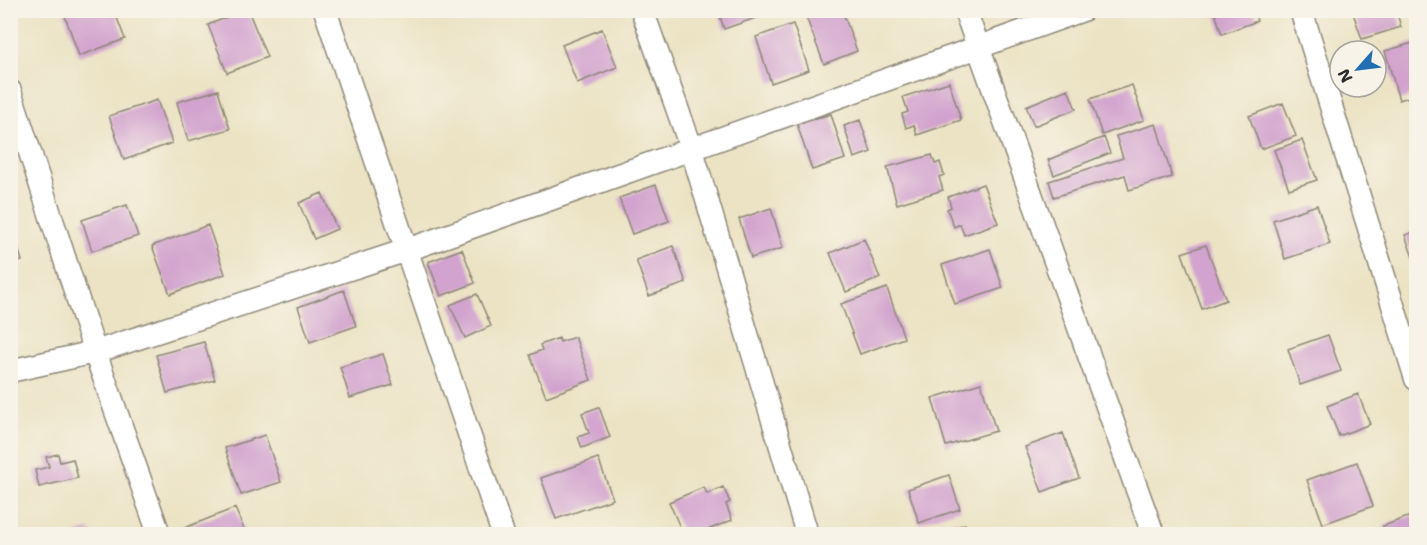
<svg xmlns="http://www.w3.org/2000/svg" width="1427" height="545" font-family="'Shantell Sans',sans-serif">
  <style>
    .building { fill: #d2a3ce }
    .lines { fill: none; stroke-linecap: round; stroke-linejoin: round }
    .minor-casing { stroke: #8c8778; stroke-width: 25 }
    .minor { stroke: #fff; stroke-width: 22 }
  </style>
  <rect width="100%" height="100%" fill="#f7f3e8"/>
  <filter id="ink" filterUnits="userSpaceOnUse"><feTurbulence type="fractalNoise" baseFrequency=".0167" numOctaves="2"/><feDisplacementMap in="SourceGraphic" scale="12" xChannelSelector="R" yChannelSelector="G"/><feConvolveMatrix kernelMatrix="1 2 1 2 8 2 1 2 1" color-interpolation-filters="sRGB"/></filter>
  <filter id="wash" filterUnits="userSpaceOnUse"><feTurbulence type="fractalNoise" baseFrequency=".008" numOctaves="4" result="noise"/><feDisplacementMap in="SourceGraphic" scale="24" xChannelSelector="R" yChannelSelector="G"/><feGaussianBlur stdDeviation="1.35" result="paint"/><feColorMatrix in="noise" values="0 0 0 0 0 0 0 0 0 0 0 0 0 0 0 0 0 1.4 0 .05"/><feComposite in="paint" operator="in"/></filter>
  <g filter="url(#wash)">
    <rect width="100%" height="100%" fill="#ece3c4"/>
    <g id="blocks">
      <path class="building" d="M71,10h43l11,29 -46,17 -15,-43z
        M245,10h3l19,47 -40,16 -19,-48z
        M718,10h48l1,4 -43,15z
        M822,10h20l15,41 -33,13 -18,-47z
        M1214,10h40l3,11 -35,13z
        M1352,10h44l5,17 -39,12z
        M793,24l16,46 -38,13 -15,-46z
        M602,29l15,38 -40,16 -15,-38z
        M1416,42v53l-17,5 -14,-49z
        M949,82l12,38 -44,15 -3,-10 -8,3 -4,-14 6,-2 -5,-15z
        M1132,85l12,35 -42,15 -12,-36z
        M1068,89l8,20 -42,17 -8,-20z
        M218,90l12,39 -42,12 -11,-39z
        M157,100l15,43 -48,17 -15,-44z
        M1283,103l13,33 -35,13 -12,-33z
        M831,114l14,45 -33,11 -15,-46z
        M860,120l11,32 -17,6 -10,-32z
        M1156,124l16,53 -43,13 -4,-15 -71,22 -5,-16 74,-23 -7,-22z
        M1104,137l6,16 -56,22 -6,-15z
        M1302,140l15,40 -28,9 -15,-39z
        M932,155l3,9 5,-2 4,13 -5,2 4,13 -46,14 -10,-37z
        M983,184l15,39 -34,12 -4,-11 -6,3 -7,-18 4,-2 -3,-10z
        M656,185l13,36 -37,13 -13,-36z
        M322,193l15,36 -23,10 -15,-36z
        M127,205l11,31 -46,15 -10,-31z
        M1317,205l13,39 -45,15 -12,-39z
        M771,208l12,40 -32,10 -12,-39z
        M10,220l12,41 -12,3z
        M208,225l17,49 -55,20 -18,-48z
        M1416,231v35l-11,-31z
        M864,239l16,39 -34,14 -16,-39z
        M1206,245l20,55 -24,9 -20,-56z
        M673,246l13,37 -37,13 -13,-36z
        M462,249l13,34 -34,13 -13,-34z
        M990,249l13,39 -48,16 -13,-39z
        M887,288l17,50 -44,16 -19,-50z
        M344,290l12,36 -46,16 -12,-35z
        M477,294l14,32 -26,12 -15,-33z
        M1328,335l13,36 -41,14 -12,-36z
        M575,337l16,43 -45,17 -16,-42 12,-5 -2,-5 19,-7 1,4z
        M204,342l11,38 -48,13 -11,-38z
        M383,354l10,31 -43,13 -10,-31z
        M981,383l15,48 -50,15 -14,-48z
        M1358,394l12,30 -31,12 -12,-30z
        M599,407l11,30 -28,11 -4,-11 11,-4 -7,-20z
        M1063,433l16,45 -37,14 -17,-45z
        M265,435l16,47 -40,13 -16,-47z
        M58,454l2,8 13,-3 5,19 -39,9 -4,-17 14,-3 -3,-10z
        M598,458l15,41 -57,20 -15,-41z
        M1357,462l16,44 -50,18 -16,-44z
        M949,475l11,34 -41,14 -11,-34z
        M704,487l3,7 16,-7 7,15 -4,2 6,16 -34,14h-15l-14,-32z
        M235,508l11,26h-62l-2,-5z
        M1416,514v20h-31l-2,-8z
        M965,524l4,10h-33z
        M89,530l2,4h-17z"/>
    </g>
  </g>
  <g filter="url(#ink)">
    <use href="#blocks" fill-opacity="0" stroke="#8c8778" stroke-width="1.5"/>
    <g class="lines">
      <defs>
        <path id="minor" d="M325,10l178,524
          M642,10l50,140 115,384
          M965,10l188,524
          M1301,10l115,369
          M10,91l85,261 64,182
          M10,371l85,-19 312,-102 676,-240"/>
      </defs>
      <use href="#minor" class="minor-casing"/>
      <use href="#minor" class="minor"/>
    </g>
  </g>
  <rect width="1427" height="545" fill="none" stroke="#f7f3e8" stroke-width="36"/>
  <g transform="translate(1358 69) rotate(242)"><circle r="28" fill="#f7f3e8" stroke="#a5a39c" stroke-width="1.5"/>
  <path d="M0-4.5L10 22L0 15L-10 22Z" fill="#1f6fb2"/>
  <text y="-9" font-size="16" font-weight="bold" text-anchor="middle" fill="#2b2b2b">N</text>
  </g>
</svg>
